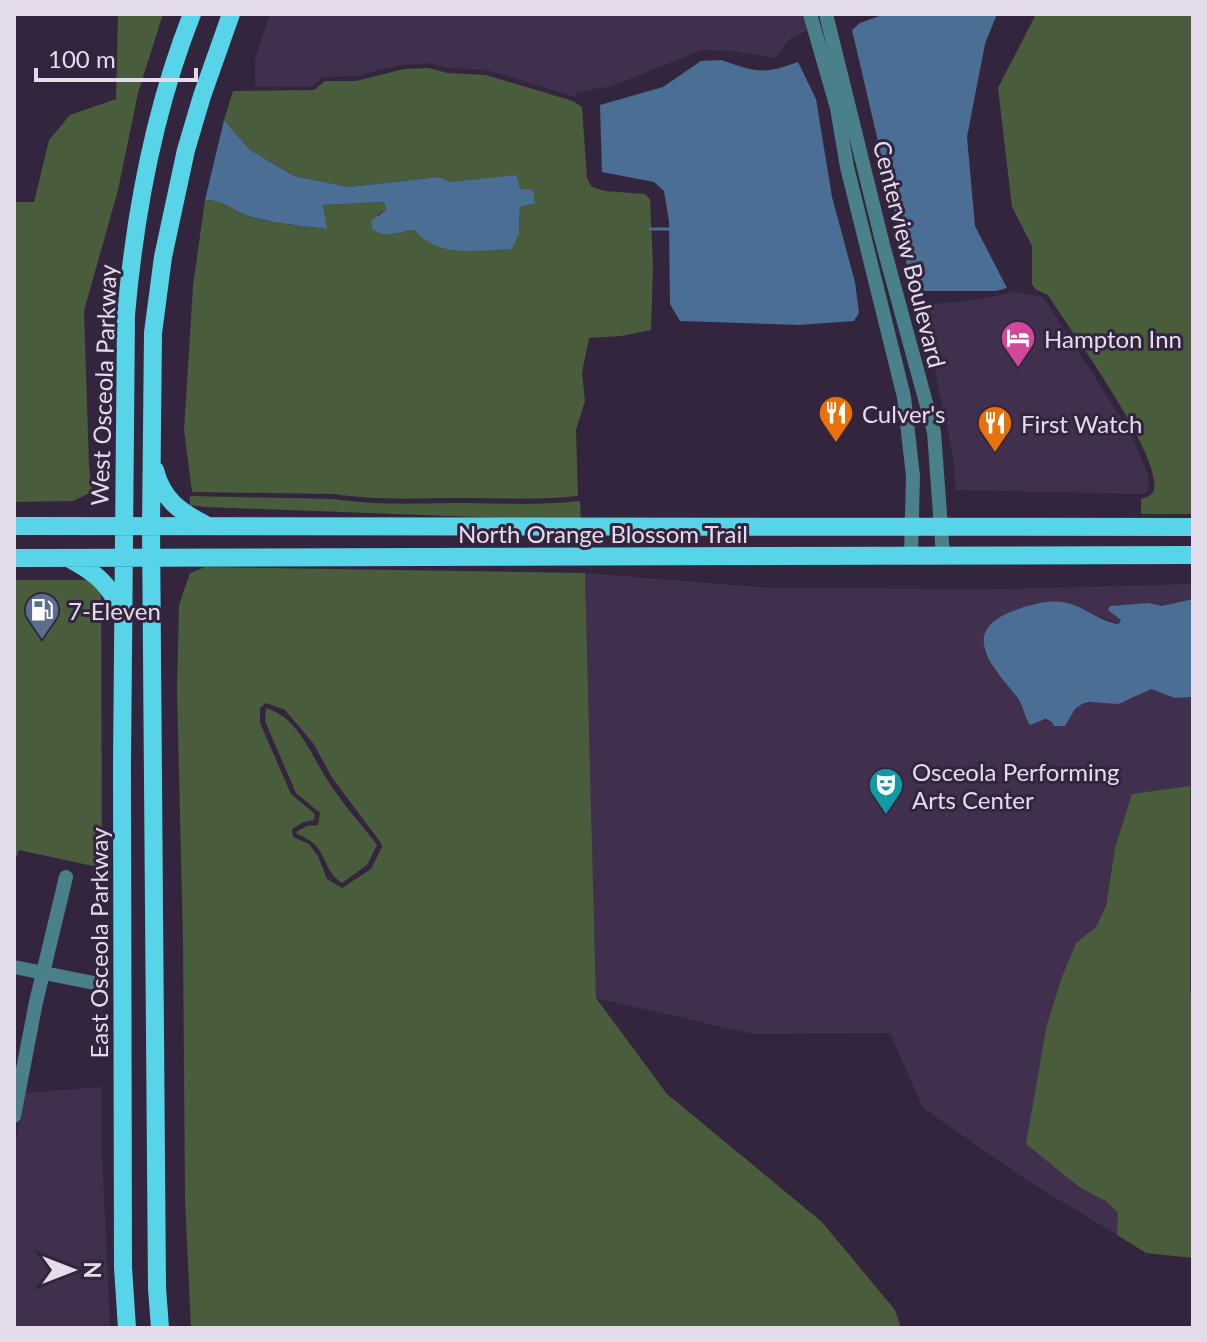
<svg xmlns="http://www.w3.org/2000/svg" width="1207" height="1342" font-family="Lato,sans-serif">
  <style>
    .built { fill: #41304d }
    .green { fill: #495c3b; fill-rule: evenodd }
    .water { fill: #4b6e94 }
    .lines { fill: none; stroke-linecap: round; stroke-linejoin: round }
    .stream { stroke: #4b6e94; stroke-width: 3 }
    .minor { stroke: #498089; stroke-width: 14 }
    .major { stroke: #57d4e7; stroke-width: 18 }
    .labels { text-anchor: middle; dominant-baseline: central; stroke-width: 6; stroke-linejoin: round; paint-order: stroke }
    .street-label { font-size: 24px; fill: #e4dbeb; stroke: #34253e }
    .poi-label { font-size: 24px; fill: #e4dbeb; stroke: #34253e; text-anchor: start }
  </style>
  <rect width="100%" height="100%" fill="#34253e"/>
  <path class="built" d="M270,14h534l4,16 -20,10 -12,18 -46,-7 -28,-1 -90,36 -36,6v5l-89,-27 -38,-2 -21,-5 -26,2 -47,11 -32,1 -11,9h-57v-27z
    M1015,292l28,5 87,135 18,43 1,15 -7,4 -186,-4 -3,-35 -32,-150 55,-5z
    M585,573l186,15 235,1 187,-5v15l-31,7 -13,-3 -23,3 -11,-2 1,11 6,6 -3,3 -45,-18 -43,-3 -46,33 -1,16 38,53 5,16 42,-1 6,-11 7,-5 49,-4 11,-9 9,-2 24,9 18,-1v308l-3,-16v-203l-75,62 -9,58 -10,21 -20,16 -6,17 -44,184 53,43 28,15 11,11 -1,22 -89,-54 -105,-73 -33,-75 -137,1 -157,-36z
    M102,1087v64l8,177h-96v-180l11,-55z"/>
  <path class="green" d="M118,14h45l-25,79 -20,97 -34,121 5,155 3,26 -19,9 -59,1v-300h20l15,-62 21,-25 46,-16z
    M1036,14h157v500h-52v-15c6,-2 12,-3 13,-10 7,-36 -84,-159 -106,-194l-13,-6 -3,-5v-38l-20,-39 -14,-119z
    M428,68l20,5 38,2 87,26 9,6 5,71 5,9 13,4 40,3 5,5 3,68 -2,63 -30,6 -32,2 -7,35 3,28 -9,29 2,66c-38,4 -75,2 -113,2 -43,0 -88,3 -131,-4l-142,-2 -8,-62 9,-144 12,-86c23,0 27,11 46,17 25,7 50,9 75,12l-3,-24 62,-3 1,8 -9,5 8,20 31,-5 103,3 1,-26 14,-4 -14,-14 -68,-7 -13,-5 -90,10 -55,-11 -44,-26 -26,-30 9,-29 81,-1 11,-9h31l48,-12z
    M190,496l144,3c44,7 90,4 135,4 38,1 74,2 111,-2l1,20 -376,-14 -15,-2z
    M205,567l380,6 11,425 71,96 155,128 73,88 6,18h-710l-6,-128 -2,-260 -6,-250 2,-85 11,-32zM266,703l19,7 28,33 20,36 48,64 1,4 -11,22 -29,19 -15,-9 -9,-23 -9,-12 -16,-7 -1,-8 12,-7 10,-2 1,-6 -24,-20 -31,-71v-15z
    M14,580h79l8,7 1,281 -83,-18 -5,13z
    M266,708c33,10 44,46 62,73 14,22 33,43 49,64l-10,20 -25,18c-23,-15 -11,-36 -45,-49l-1,-2 11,-6 11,-1 2,-12 -24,-20 -31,-72z
    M1190,786v203l3,16v253l-47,-5 -29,-18 1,-22 -11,-11 -28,-15 -53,-43 21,-120 15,-47 14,-34 20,-16 10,-21 9,-58 17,-54z"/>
  <path class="water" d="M885,14h112l-12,30 -18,93 8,89 32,62 -11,3h-83l-61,-261 8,-7z
    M721,60c36,12 41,15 77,2l18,37 16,98 23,85 4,31 -5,8 -55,4 -119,-4 -10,-17 -1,-83 -5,-30 -10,-9 -52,-10 -2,-67 63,-18 38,-26z
    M224,120l26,30 44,26 55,11 90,-10 13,5 64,-7 4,14 13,1 2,13 -15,4 -1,26 -7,16c-32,1 -75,10 -97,-19l-30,5 -12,-5 -2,-9 15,-11 -2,-8 -61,3 4,24c-26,-3 -50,-5 -75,-12 -20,-5 -24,-17 -47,-17z
    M1193,599v98l-18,1 -24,-9 -32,15 -30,-2 -7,2 -7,5 -10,17h-11l-3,-5 -6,-2 -15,6c-6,-8 -6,-19 -13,-28 -24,-30 -59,-65 -4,-86 16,-6 31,-11 48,-9 21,2 38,20 58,22l2,-4 -13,-10 2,-4 39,-3 13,3z"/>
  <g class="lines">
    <path class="stream" d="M650,229h20"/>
    <path class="minor" d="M810,14l27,94 10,59 57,230 9,79 -2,79
      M826,14l57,231 51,187 9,123
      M14,967l85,17
      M14,1116l22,-114 30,-125"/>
    <path class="major" d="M155,470c8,30 24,41 51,55
      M14,526l1179,1
      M14,558l1179,-3
      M70,559c24,13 40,25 50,51
      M127,1328l-4,-61 -1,-502 4,-450c9,-103 28,-205 66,-301
      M160,1328l-3,-40 -6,-762 2,-193 10,-76 23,-107 16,-54 29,-82"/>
  </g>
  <defs>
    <symbol id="hotel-pin" viewBox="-11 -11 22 30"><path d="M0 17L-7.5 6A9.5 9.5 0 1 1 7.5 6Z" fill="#d1479c" stroke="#34253e"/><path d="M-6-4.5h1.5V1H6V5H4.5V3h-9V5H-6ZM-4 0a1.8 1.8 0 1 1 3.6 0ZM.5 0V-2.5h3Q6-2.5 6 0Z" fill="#fff"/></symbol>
    <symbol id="restaurant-pin" viewBox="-11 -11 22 30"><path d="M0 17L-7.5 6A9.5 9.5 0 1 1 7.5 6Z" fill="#e8710a" stroke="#34253e"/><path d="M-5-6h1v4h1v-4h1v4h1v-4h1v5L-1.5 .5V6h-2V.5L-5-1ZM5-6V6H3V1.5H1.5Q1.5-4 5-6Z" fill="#fff"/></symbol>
    <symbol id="fuel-pin" viewBox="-11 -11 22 30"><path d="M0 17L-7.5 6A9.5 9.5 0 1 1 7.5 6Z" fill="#5c6f8a" stroke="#34253e"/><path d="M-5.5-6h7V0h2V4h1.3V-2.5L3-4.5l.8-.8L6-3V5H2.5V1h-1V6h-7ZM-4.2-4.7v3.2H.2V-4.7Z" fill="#fff"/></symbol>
    <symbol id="theatre-pin" viewBox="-11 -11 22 30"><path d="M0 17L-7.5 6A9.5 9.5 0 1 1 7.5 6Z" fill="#0f9aa8" stroke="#34253e"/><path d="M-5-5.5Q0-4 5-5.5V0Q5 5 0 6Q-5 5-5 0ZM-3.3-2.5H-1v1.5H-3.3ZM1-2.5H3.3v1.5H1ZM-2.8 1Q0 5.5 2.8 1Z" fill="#fff"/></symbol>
  </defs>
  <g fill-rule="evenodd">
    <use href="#hotel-pin" x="998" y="318" width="40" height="54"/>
    <use href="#restaurant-pin" x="816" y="393" width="40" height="54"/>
    <use href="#restaurant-pin" x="975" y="403" width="40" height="54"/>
    <use href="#fuel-pin" x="22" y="590" width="40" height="54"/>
    <use href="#theatre-pin" x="866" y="765" width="40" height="54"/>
  </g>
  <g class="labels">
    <g class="street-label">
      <text transform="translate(910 254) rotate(76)">Centerview Boulevard</text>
      <text transform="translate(103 385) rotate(-88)">West Osceola Parkway</text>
      <text x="603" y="533">North Orange Blossom Trail</text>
      <text transform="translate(98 943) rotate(-90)">East Osceola Parkway</text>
    </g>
    <g class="poi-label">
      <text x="1044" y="338">Hampton Inn</text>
      <text x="862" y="413">Culver's</text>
      <text x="1021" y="423">First Watch</text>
      <text x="68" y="610">7-Eleven</text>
      <text x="912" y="771">Osceola Performing<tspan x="912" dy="28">Arts Center</tspan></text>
    </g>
  </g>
  <rect width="1207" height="1342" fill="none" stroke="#e4dbeb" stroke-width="32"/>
  <g transform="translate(72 1270) rotate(90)" stroke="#34253e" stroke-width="6" paint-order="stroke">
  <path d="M0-6L14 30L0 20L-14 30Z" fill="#e4dbeb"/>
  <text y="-12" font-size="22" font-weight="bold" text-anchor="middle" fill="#e4dbeb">N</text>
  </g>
  <path d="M36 68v12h160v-12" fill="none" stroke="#e4dbeb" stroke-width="4"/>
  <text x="48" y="68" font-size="24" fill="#e4dbeb" stroke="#34253e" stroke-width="6" paint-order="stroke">100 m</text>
</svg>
